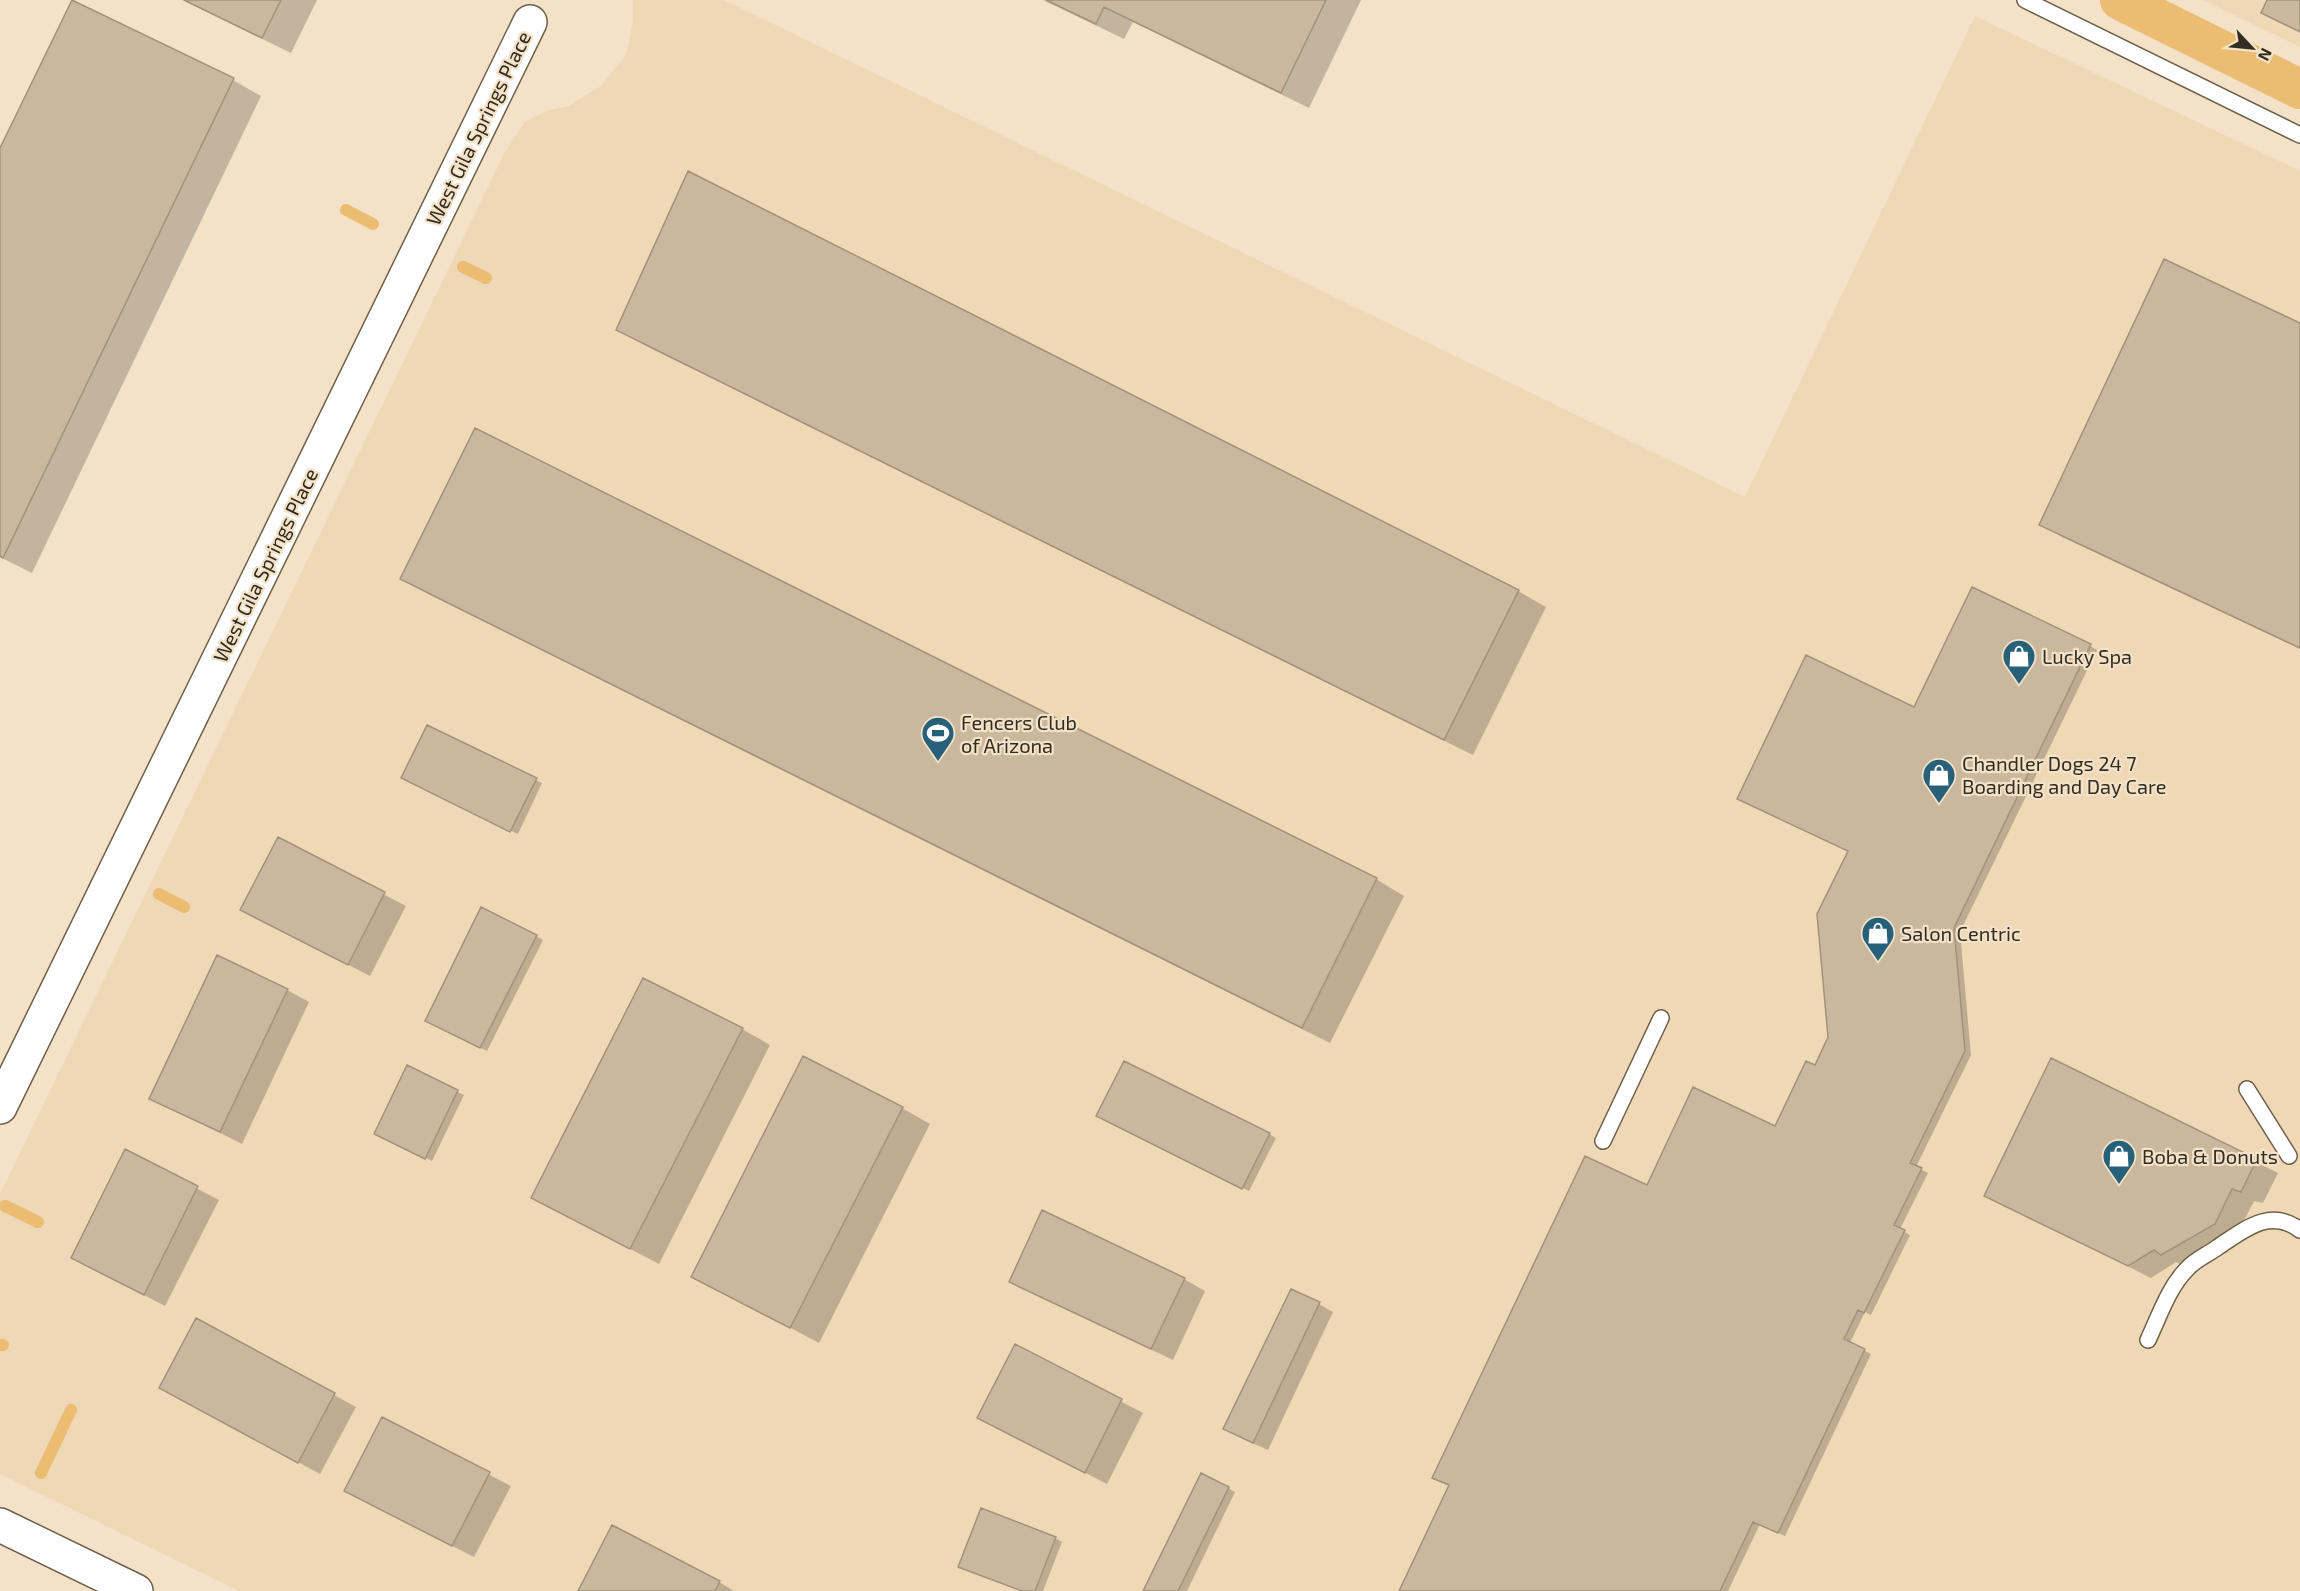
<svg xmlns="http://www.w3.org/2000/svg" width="2300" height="1591" font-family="'Exo 2',sans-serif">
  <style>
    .built { fill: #eed8b6 }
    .shadow { fill: #0003 }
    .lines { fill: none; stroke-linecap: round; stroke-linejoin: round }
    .stream { stroke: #ebbc71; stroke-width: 12 }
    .canal { stroke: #ebbc71; stroke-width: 40 }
    .building { fill: #c9b89e; stroke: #a29279; stroke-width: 1.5 }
    .service-casing { stroke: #6f6048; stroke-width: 18 }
    .tertiary-casing { stroke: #6f6048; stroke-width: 36 }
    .secondary-casing { stroke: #6f6048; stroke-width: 36 }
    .service { stroke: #fff; stroke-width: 15 }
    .tertiary { stroke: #fff; stroke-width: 33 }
    .secondary { stroke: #fff; stroke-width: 33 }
    .labels { text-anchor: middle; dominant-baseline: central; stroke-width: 4.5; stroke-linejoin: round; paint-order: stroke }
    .street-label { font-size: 20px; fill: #322c21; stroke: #f3e2c7 }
    .poi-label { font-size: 20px; fill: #322c21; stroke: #f3e2c7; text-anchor: start }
  </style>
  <rect width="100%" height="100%" fill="#f3e2c7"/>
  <path class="built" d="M633,0h91l1021,497 230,-481 325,155v1420h-2061l-239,-117v-280l505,-1042 20,-30 21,-11 23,-5 32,-20 25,-31 7,-33z
    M2203,0h97v47z"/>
  <path class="shadow" d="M182,0h135l-26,53z
    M1043,0h318l-52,108 -176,-86 -9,17z
    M72,2l161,78 28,16 -229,477 -32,-16v-405z
    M2300,325v324l-238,-112 -21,-12z
    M618,329l900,262 28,16 -73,148 -827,-409z
    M402,579l974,300 28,17 -74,147 -900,-448z
    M2090,646l7,4 -137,282 11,123 -55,112 12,6 -28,56 10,6 -39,80 -6,-3 -15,31 21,11 -86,182 -25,-12 -32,67h-327l246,-404 129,-59 40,-61 14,-30 85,-328z
    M536,780l6,3 -24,51 -109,-53z
    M278,839l128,67 -36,70 -128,-66z
    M536,936l7,4 -56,111 -54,-27z
    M287,990l22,12 -67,142 -91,-46z
    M742,1029l28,16 -111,219 -126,-66z
    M2052,1060l226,113 -15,30 -9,-2 -18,35 -52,30 -8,-4 -25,16 -165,-83z
    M408,1067l56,28 -32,66 -50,-24z
    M902,1108l28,16 -111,219 -126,-67z
    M1105,1119l164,15 7,4 -27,53z
    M125,1151l94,49 -54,106 -92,-48z
    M1184,1279l21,12 -32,69 -141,-67 -21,-12z
    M1319,1304l14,8 -65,138 -29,-13z
    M197,1320l159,87 -36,67 -138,-75z
    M1015,1346l128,67 -36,71 -107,-55z
    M383,1419l128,67 -37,71 -106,-54z
    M1228,1488l7,4 -48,99h-42z
    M1055,1538l7,4 -19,49h-21z
    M719,1582l15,9h-154z"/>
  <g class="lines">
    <path class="stream" d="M346,210l27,14
      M463,267l23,11
      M159,894l25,13
      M5,1206l33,16
      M0,1345h3
      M41,1473l30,-63"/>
    <path class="canal" d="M2120,0l180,89"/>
  </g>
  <path class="building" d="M72,0l162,78 -231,480 -3,-2v-408z
    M184,0h97l-19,38z
    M1046,0h280l-45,93 -177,-86 -8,17z
    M2267,0h33v32l-39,-19z
    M688,171l831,419 -75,150 -828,-410z
    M2164,259l136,64v325l-261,-123z
    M475,428l902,450 -75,150 -902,-449z
    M1972,587l119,57 -137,284 11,123 -55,112 12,5 -28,57 11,5 -41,83 -6,-3 -14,29 21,10 -87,184 -25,-11 -33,69h-321l50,-106 -17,-7 153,-322 62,29 46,-98 82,39 31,-65 9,4 13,-28 -11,-123 31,-63 -111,-52 69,-144 108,52z
    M427,725l110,53 -27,54 -109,-54z
    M278,837l107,55 -37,73 -108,-55z
    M481,907l56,28 -57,113 -55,-27z
    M217,955l71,34 -68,143 -71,-33z
    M643,978l100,50 -113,221 -99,-51z
    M803,1056l100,51 -113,221 -99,-51z
    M2051,1058l206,101 -16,33 -9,-3 -17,35 -54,31 -7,-5 -26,16 -144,-70z
    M1124,1061l146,72 -28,56 -146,-73z
    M407,1065l51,25 -33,69 -51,-25z
    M125,1149l73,37 -54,109 -73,-37z
    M1042,1210l143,68 -34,71 -142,-67z
    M1291,1289l29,13 -67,141 -30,-14z
    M196,1318l139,75 -37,70 -139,-75z
    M1015,1344l107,55 -37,74 -108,-55z
    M382,1417l108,55 -38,74 -108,-55z
    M1201,1473l28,14 -51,104h-35z
    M981,1508l75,29 -21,54h-13l-64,-24z
    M612,1525l108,56 -5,10h-137z"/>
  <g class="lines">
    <defs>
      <path id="service" d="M2025,0l275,135
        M2247,1089l42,67
        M1603,1141l58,-123
        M2148,1340c11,-23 21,-54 40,-72 8,-9 21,-14 30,-21 26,-17 52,-40 82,-17"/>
      <path id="tertiary" d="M0,1107l530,-1085"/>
      <path id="secondary" d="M0,1525l136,66"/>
    </defs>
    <use href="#service" class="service-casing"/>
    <use href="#tertiary" class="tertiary-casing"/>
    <use href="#secondary" class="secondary-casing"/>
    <use href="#service" class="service"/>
    <use href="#tertiary" class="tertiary"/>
    <use href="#secondary" class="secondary"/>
  </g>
  <defs>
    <symbol id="shop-pin" viewBox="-11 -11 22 30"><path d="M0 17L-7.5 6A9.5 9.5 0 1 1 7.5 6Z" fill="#266179" stroke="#f3e2c7"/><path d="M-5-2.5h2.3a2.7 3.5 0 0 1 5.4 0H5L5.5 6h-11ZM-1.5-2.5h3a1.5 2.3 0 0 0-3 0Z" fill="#fff"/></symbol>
    <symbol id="stadium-pin" viewBox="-11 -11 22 30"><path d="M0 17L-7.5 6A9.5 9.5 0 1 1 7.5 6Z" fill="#266179" stroke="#f3e2c7"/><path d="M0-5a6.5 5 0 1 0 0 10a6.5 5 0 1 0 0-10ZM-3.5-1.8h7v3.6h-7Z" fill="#fff"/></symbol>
  </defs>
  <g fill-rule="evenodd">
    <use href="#shop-pin" x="2000" y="637" width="38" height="52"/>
    <use href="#stadium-pin" x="919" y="714" width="38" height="52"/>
    <use href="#shop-pin" x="1920" y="756" width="38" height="52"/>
    <use href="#shop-pin" x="1859" y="914" width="38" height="52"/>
    <use href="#shop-pin" x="2100" y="1137" width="38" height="52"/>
  </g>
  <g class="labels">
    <g class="street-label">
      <text transform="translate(478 128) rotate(-64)">West Gila Springs Place</text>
      <text transform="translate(265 565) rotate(-64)">West Gila Springs Place</text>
    </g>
    <g class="poi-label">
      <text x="2042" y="656">Lucky Spa</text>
      <text x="961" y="722">Fencers Club<tspan x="961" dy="23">of Arizona</tspan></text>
      <text x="1962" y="763">Chandler Dogs 24 7<tspan x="1962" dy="23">Boarding and Day Care</tspan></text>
      <text x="1901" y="933">Salon Centric</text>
      <text x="2142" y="1156">Boba &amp; Donuts</text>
    </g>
  </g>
  <g transform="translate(2252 48) rotate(116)" stroke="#f3e2c7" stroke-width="4.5" paint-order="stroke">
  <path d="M0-4.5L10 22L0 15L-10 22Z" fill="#322c21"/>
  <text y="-9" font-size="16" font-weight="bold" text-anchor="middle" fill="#322c21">N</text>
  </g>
</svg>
